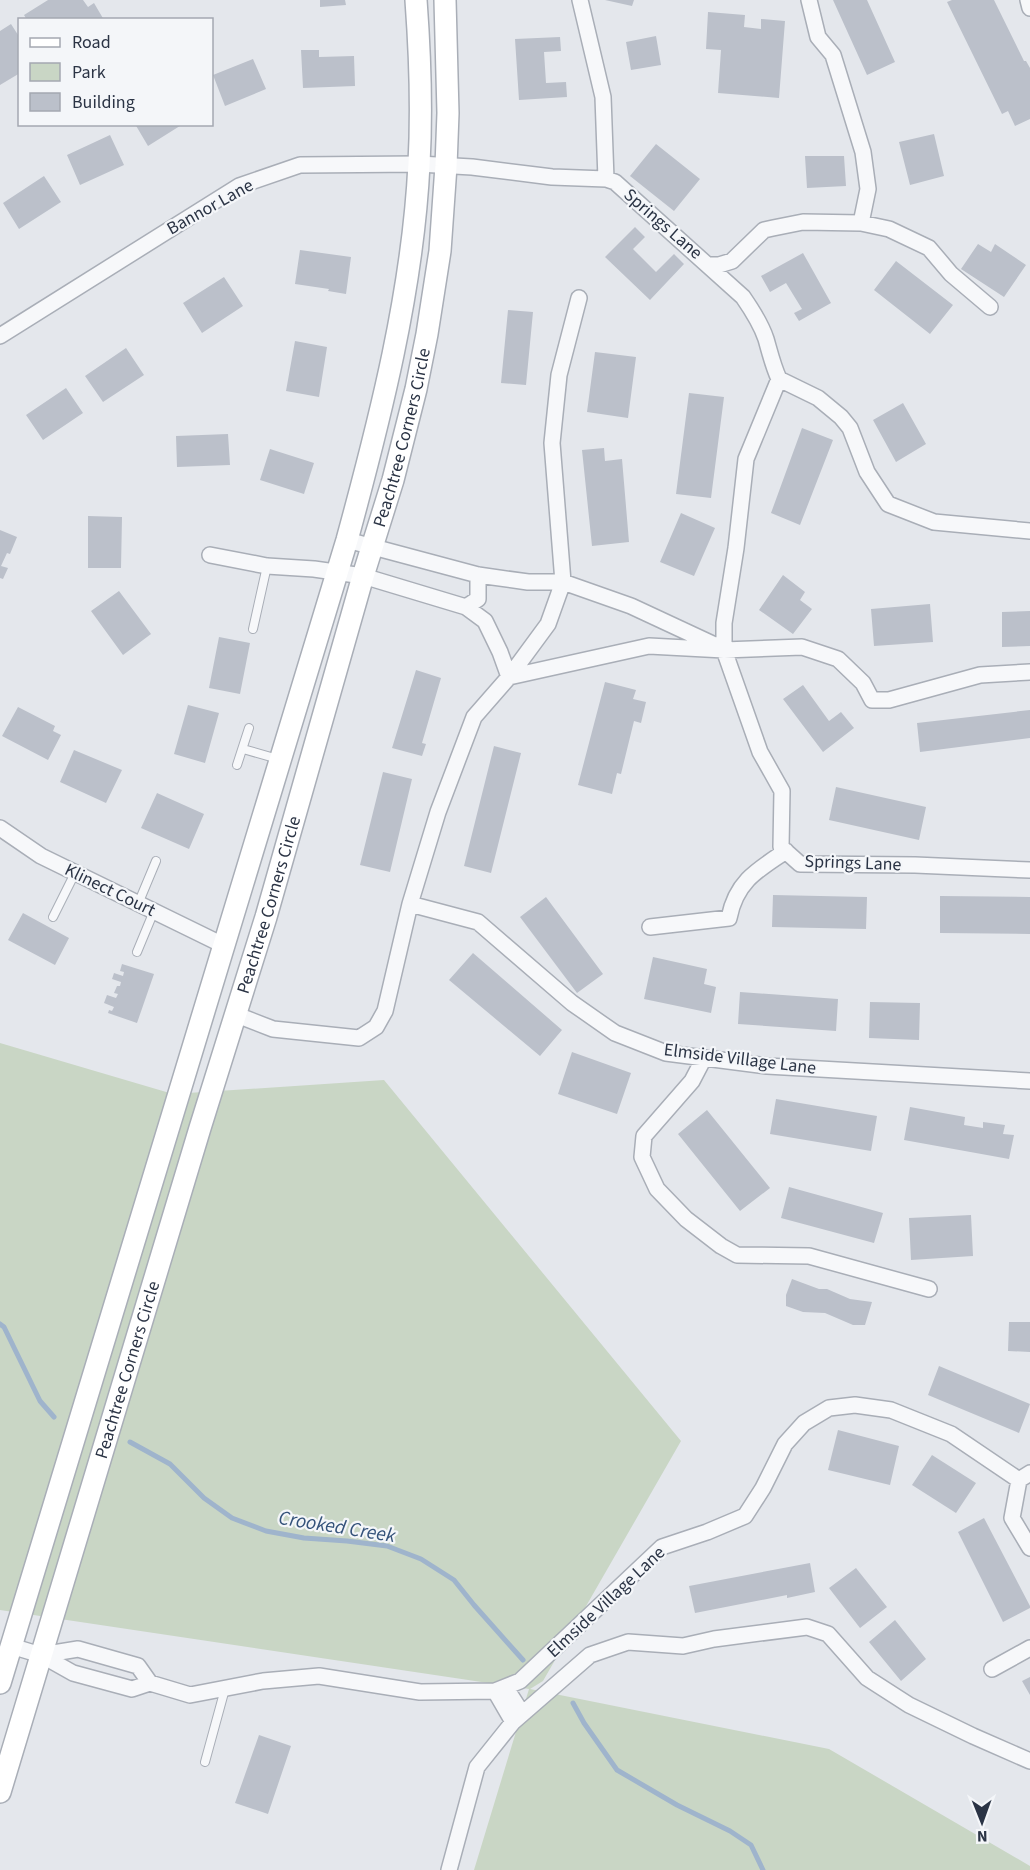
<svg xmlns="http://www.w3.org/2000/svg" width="1030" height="1870" font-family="'Source Sans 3',sans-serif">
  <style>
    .green { fill: #c9d6c5 }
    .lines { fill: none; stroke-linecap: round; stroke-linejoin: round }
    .stream { stroke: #9fb4cc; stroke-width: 5 }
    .building { fill: #bbc0ca }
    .lane-casing { stroke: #a9aeb7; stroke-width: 10 }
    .street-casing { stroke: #a9aeb7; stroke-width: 18 }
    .secondary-casing { stroke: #a9aeb7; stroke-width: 24 }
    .lane { stroke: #f7f8fa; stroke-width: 8 }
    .street { stroke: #f7f8fa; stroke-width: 15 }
    .secondary { stroke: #fff; stroke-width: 21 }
    .labels { text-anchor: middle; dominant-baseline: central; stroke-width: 4.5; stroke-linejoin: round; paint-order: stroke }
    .street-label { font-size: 18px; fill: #2b3445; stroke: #f4f6f9 }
    .water-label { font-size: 20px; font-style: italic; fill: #34527a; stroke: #f4f6f9 }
  </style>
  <rect width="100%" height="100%" fill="#e4e7ec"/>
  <path class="green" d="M0,1043l173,51 211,-14 297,361 -138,240 -13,8 299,60 201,117v4h-556l55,-181 -529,-79z"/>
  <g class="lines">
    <path class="stream" d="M0,1324l4,3 36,74 14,16
      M130,1442l40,22 34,34 28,20 34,13 38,7 43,3 40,5 34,13 33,21 20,25 49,55
      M573,1703l11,20 33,47 60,35 53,26 21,14 12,25"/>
  </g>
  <path class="building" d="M48,0h35l5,7 6,-4 10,17h-77l-3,-5z
    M320,0h25l1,5 -26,2z
    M605,0h29l-2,6z
    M833,0h34l28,62 -28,13z
    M952,0h42l30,61h2l4,7v51l-15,7 -7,-15 -6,3 -55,-112z
    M708,12l37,3 -1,12 17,2v-10l24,2 -6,77 -61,-5 3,-43 -15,-1z
    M11,24l9,14v35l-20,12v-54z
    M656,36l5,29 -30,5 -5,-28z
    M560,37l1,14 -17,1 2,31 20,-1 1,15 -48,3 -4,-61z
    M301,50h18v7l35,-1 1,30 -52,2z
    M253,59l13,30 -41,17 -12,-31z
    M135,124h48l-35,22z
    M934,134l10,42 -34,9 -11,-43z
    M110,135l14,30 -44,20 -13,-30z
    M656,144l44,35 -26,32 -44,-35z
    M805,156h39l2,30 -39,2z
    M44,176l17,26 -42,27 -16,-26z
    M635,227l10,10 -12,12 23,23 18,-18 10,10 -34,36 -45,-43z
    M978,244l13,8 4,-8 31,21 -22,32 -43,-28z
    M300,250l51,7 -5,37 -18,-3 1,-2 -34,-5z
    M803,253l28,50 -32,18 -5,-8 8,-4 -16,-26 -16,9 -9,-16z
    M896,261l57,44 -23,29 -56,-44z
    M224,277l19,29 -41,27 -19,-30z
    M508,310l25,2 -7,73 -25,-2z
    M295,341l32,6 -8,50 -33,-6z
    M126,348l18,27 -41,27 -18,-26z
    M595,352l41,5 -8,61 -41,-6z
    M66,388l17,25 -40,27 -17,-25z
    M689,393l35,4 -13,101 -35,-4z
    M903,403l23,41 -30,18 -23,-42z
    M802,428l31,12 -33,85 -29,-12z
    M228,434l2,31 -53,2 -1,-31z
    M604,448l1,13 17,-2 7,83 -37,4 -10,-96z
    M270,449l44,14 -10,31 -44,-14z
    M681,513l34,15 -21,48 -34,-14z
    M88,516l34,1 -1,51h-33z
    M0,530l17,7 -7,17 -3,-1 -6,13 7,2 -5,11 -3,-1z
    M783,575l22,17 -5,8 12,9 -19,25 -34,-24z
    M119,591l32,43 -28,21 -32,-44z
    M930,604l3,38 -59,4 -3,-37z
    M1030,611v35l-28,1v-35z
    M219,637l31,6 -10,51 -31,-6z
    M416,670l25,8 -19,65 4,1 -4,12 -30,-8z
    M605,682l31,8 -3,9 13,3 -5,21 -7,-2 -13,53 -4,-1 -5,21 -34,-9z
    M803,685l26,36 12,-9 13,16 -31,24 -40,-53z
    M188,705l31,8 -14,50 -31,-9z
    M18,707l37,19 -2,5 8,4 -13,25 -46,-24z
    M1030,710v28l-110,14 -3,-29z
    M494,746l27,7 -30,120 -27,-7z
    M74,750l48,20 -16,33 -46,-21z
    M383,772l29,7 -22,93 -30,-7z
    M836,787l90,20 -7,33 -90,-20z
    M157,793l47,21 -15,35 -48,-21z
    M773,895l94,2 -1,32 -94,-2z
    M940,896l90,1v37l-90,-1z
    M546,897l57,77 -26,19 -57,-76z
    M23,913l46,25 -14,27 -47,-25z
    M473,953l89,77 -22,26 -91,-76z
    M653,957l54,12 -3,15 12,3 -5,26 -67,-14z
    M122,964l32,10 -17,49 -29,-10 1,-3 3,1 2,-4 -10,-4 3,-8 9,3 2,-4 -4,-1 3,-7h3l1,-4 -9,-3 2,-6 9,3 1,-4 -4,-1z
    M740,992l98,7 -2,32 -98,-7z
    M870,1002l50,1 -1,37 -50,-2z
    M572,1052l59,21 -14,41 -59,-20z
    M776,1099l101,17 -6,35 -101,-17z
    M910,1107l55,10 -1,8 19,3v-6l22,3 -2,9 11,1 -5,24 -105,-19z
    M707,1110l63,78 -30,23 -62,-77z
    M789,1187l94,26 -9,30 -93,-25z
    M971,1215l2,41 -62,4 -2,-42z
    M792,1279l27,10h8l23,10 22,3 -7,23h-12l-28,-12 -22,-1 -17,-6v-11z
    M1009,1322h21v30l-22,-1z
    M939,1366l91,38 -11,29 -91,-38z
    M838,1430l61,16 -9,39 -62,-15z
    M932,1455l44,28 -20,30 -44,-28z
    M984,1518l46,88v2l-27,14 -45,-90z
    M810,1563l5,29 -28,6v-3l-92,18 -6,-27z
    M856,1568l31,39 -27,21 -31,-40z
    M895,1620l31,39 -25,22 -32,-39z
    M1030,1677v18l-8,-14z
    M259,1735l32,11 -23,68 -33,-11z"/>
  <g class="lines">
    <defs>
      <path id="lane" d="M253,629l14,-63
        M243,749l35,10
        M237,765l12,-37
        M138,904l18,-43
        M53,917l22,-44
        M137,952l17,-41
        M205,1762l20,-73"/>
      <path id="street" d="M580,0l23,97 3,82
        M809,0l9,37 15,18 30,97 5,37 -7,34
        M1028,0l2,8
        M710,265h9l13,-4 32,-31 9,-2 30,-6 58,1 28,6 40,19 22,26 39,33
        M0,336l239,-150 61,-21 119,-1 53,3 80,10 54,2 9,3 128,115c9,13 18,27 23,42 4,14 7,27 13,40l39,19 23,19 9,11 17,44 21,32 46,18 96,9
        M779,379l-33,80 -10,89 -12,75v27l36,102 22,39 -1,56 19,17 115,1 115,5
        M347,540l131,35 50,7h35l68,24 88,41
        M210,555l57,11 47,3 49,7 103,31 19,14 15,31 9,25 140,-31 75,4 78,-3 36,12 25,24 9,17h17l91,-25 50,-3
        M466,607l12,-8v-24
        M0,828l41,28 182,89
        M410,904l28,-92 36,-95 35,-40 39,-53 15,-42 -11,-139 7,-68 20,-77
        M650,927l79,-9c7,-36 28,-48 57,-67
        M237,1015l36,14 86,9 17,-11 9,-16 25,-107 68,18 94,81 43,30 51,20 101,13 263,15
        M704,1058l-12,23 -48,55 -2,21 15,32 29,30 35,27 16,9 72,1 120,33
        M1019,1480l-7,38 18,30
        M11,1646l30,9 32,18 59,16 18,-6 40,12 73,-14 56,-5 101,16 75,-1 25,-10 142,-134 45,-15 38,-16 18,-28 22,-44 19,-21 25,-15 26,-3 36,5 60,24 68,46 11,-7
        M41,1655l37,-6 60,17 12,17
        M992,1669l38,-21
        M506,1688l16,25
        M495,1691l18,31
        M449,1870l28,-103 36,-45 77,-67 38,-13 55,4 31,-7 93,-12 21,7 39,44 42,27 64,31 57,25"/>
      <g id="secondary">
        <path d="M0,1683l347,-1143c33,-121 66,-250 72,-376 3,-54 1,-110 -3,-164"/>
        <path id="s1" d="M0,1792l200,-664 66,-211 97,-341 30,-96 23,-91 11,-55 13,-83 6,-85 2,-53 -3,-113"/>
      </g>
    </defs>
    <use href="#lane" class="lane-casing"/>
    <use href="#street" class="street-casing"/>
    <use href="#secondary" class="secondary-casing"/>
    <use href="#lane" class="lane"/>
    <use href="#street" class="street"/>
    <use href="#secondary" class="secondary"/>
  </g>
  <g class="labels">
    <g class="street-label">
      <text transform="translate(210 207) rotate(-29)">Bannor Lane</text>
      <text transform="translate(663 224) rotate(41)">Springs Lane</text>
      <text stroke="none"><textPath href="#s1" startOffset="1413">Peachtree Corners Circle</textPath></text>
      <text transform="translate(853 863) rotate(2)">Springs Lane</text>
      <text transform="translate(110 890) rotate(26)">Klinect Court</text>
      <text stroke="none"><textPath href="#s1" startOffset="927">Peachtree Corners Circle</textPath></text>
      <text transform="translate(740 1059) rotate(7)">Elmside Village Lane</text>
      <text stroke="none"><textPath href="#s1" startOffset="441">Peachtree Corners Circle</textPath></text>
      <text transform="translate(606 1602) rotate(-43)">Elmside Village Lane</text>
    </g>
    <g class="water-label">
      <text transform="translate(337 1527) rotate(9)">Crooked Creek</text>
    </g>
  </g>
  <rect x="18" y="18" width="195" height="108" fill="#f4f6f9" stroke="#a4a8b1" stroke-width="1.5"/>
  <rect x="30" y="38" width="30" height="9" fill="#ffffff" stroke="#a4a8b1" stroke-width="1.5"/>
  <text x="72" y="48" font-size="18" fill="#2b3445">Road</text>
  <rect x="30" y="63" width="30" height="18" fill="#c9d6c5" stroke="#a4a8b1" stroke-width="1.5"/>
  <text x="72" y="78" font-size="18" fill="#2b3445">Park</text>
  <rect x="30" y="93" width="30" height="18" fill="#bbc0ca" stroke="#a4a8b1" stroke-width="1.5"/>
  <text x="72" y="108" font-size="18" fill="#2b3445">Building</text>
  <g transform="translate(982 1822) rotate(179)" stroke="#f4f6f9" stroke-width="4.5" paint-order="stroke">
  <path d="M0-4.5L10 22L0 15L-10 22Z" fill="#2b3445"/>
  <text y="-9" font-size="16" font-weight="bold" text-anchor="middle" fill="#2b3445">N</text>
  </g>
</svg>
